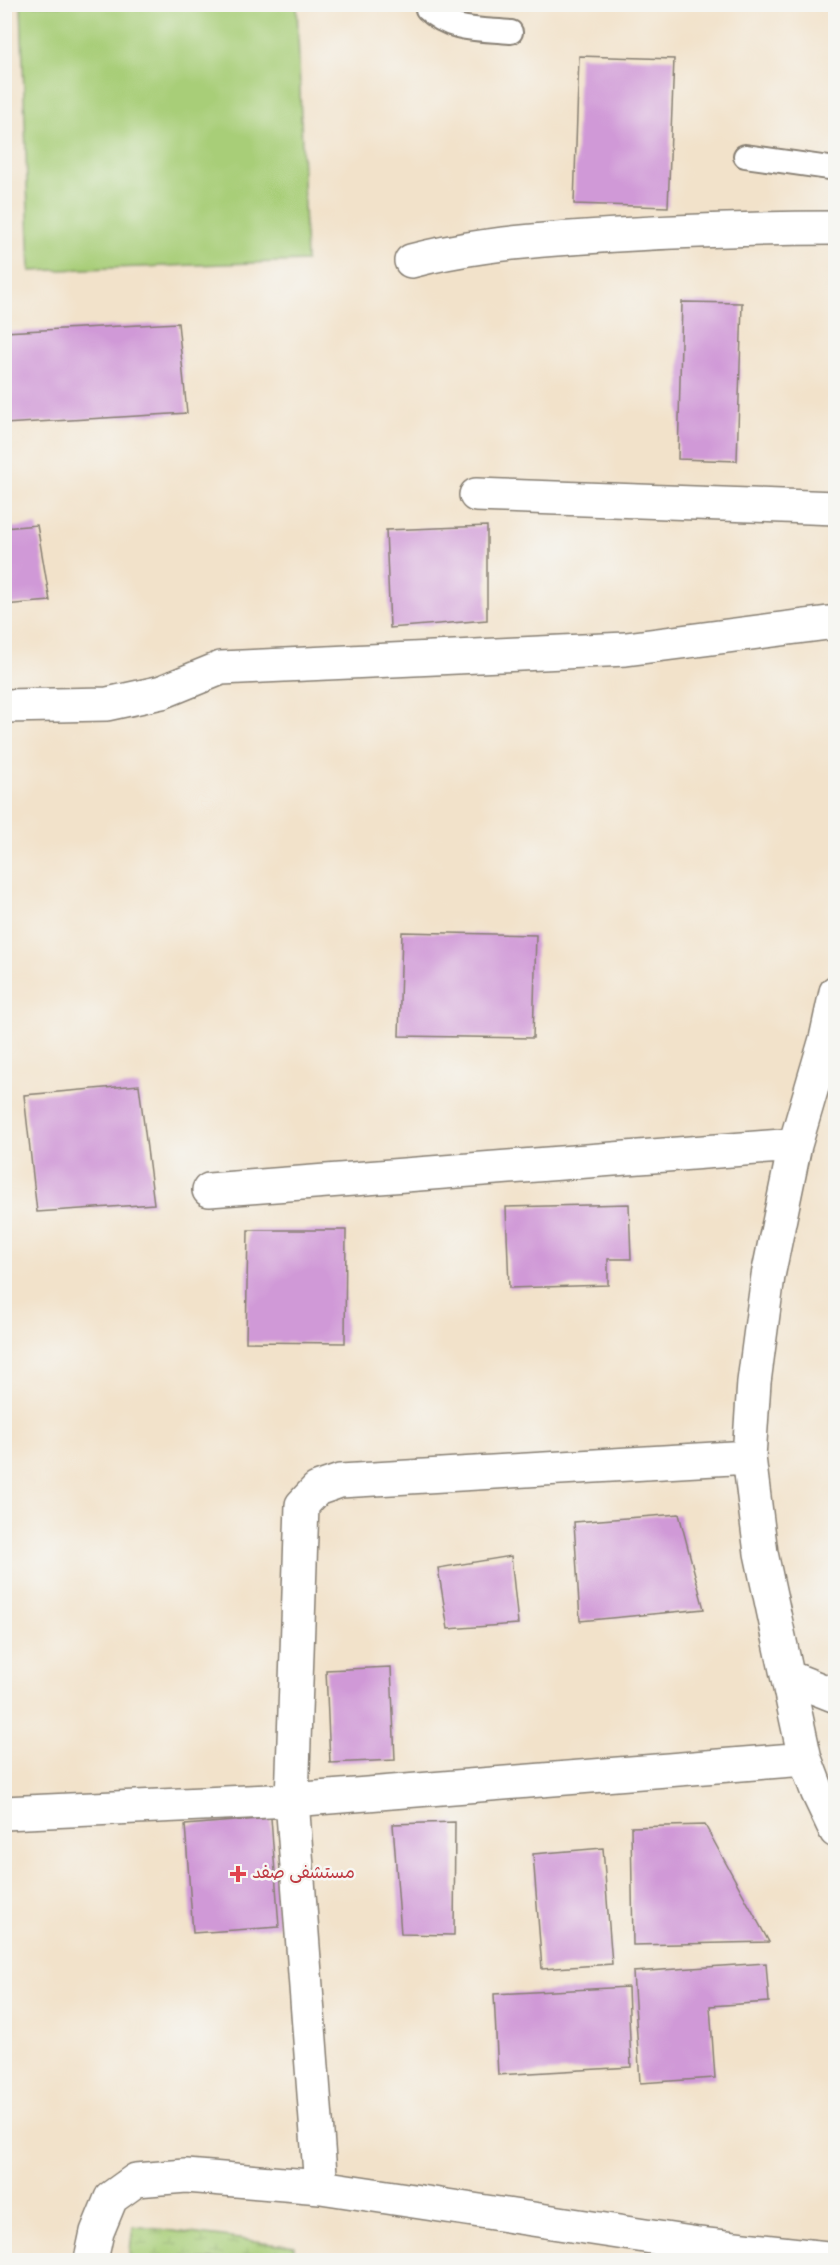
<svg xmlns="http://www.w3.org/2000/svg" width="840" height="2265" font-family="'Gochi Hand','Playpen Sans Arabic',sans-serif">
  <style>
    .wetland { fill: url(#wetland-marsh); stroke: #62754a; stroke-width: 1.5 }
    .pitch { fill: #a8ce78; stroke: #62754a; stroke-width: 1.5 }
    .building { fill: #d099d7 }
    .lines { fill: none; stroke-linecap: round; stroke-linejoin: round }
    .service-casing { stroke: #877f73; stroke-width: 26 }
    .minor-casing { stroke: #877f73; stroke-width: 36 }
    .service { stroke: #fff; stroke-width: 22 }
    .minor { stroke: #fff; stroke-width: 33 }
    .health-dot { fill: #e0444e; stroke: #f6f6f2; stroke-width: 2 }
    .labels { text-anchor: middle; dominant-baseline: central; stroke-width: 5; stroke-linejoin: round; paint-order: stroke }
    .health-label { font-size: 18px; fill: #be3a42; stroke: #f6f6f2; text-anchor: start }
  </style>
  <defs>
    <pattern id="wetland-marsh" width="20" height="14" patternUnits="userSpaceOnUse" patternTransform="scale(1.5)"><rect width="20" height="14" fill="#a8ce78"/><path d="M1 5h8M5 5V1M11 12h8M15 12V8" fill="none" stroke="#90b067"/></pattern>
  </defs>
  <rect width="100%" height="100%" fill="#f6f6f2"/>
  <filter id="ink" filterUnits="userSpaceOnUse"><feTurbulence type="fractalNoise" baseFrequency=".0167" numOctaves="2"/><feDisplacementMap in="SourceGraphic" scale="12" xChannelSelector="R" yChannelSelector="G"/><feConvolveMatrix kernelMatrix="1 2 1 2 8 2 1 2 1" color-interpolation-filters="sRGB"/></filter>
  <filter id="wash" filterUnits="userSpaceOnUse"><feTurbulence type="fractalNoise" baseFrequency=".008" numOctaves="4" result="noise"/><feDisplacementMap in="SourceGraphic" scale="24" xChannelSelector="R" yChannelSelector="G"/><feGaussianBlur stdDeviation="1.35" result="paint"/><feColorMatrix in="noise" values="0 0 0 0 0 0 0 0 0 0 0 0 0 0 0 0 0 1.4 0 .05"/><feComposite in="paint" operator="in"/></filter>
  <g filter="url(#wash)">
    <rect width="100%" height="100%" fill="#f2e2ca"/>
    <path class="wetland" d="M133,2226l162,20 -1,14h-165z"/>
    <path class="pitch" d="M21,5h276l9,256 -276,10z"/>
    <g id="blocks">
      <path class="building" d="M579,56l95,3 -6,148 -94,-3z
        M682,302l60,1 -5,158 -59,-2z
        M178,323l9,90 -183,11v-92z
        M37,525l13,76 -46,4v-77z
        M487,526v94l-97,8 -4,-98z
        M402,932l134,3 -3,103 -134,-2z
        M139,1085l15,119 -117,8 -13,-117z
        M629,1204l2,55h-23v26l-99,3 -3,-81z
        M248,1230h98l-1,113 -99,-1z
        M679,1514l25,95 -124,12 -6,-99z
        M511,1556l7,68 -70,5 -10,-61z
        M391,1667l4,93 -65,3 -4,-93z
        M271,1818l8,109 -86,6 -8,-108z
        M455,1822l-1,113 -53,-1 -8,-110z
        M705,1825l64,117 -136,3 -2,-118z
        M603,1848l9,116 -70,5 -9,-115z
        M766,1963l3,39 -59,4 5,72 -75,5 -7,-111z
        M628,1987l3,80 -133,8 -4,-81z"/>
    </g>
  </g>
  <g filter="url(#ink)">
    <use href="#blocks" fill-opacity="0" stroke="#877f73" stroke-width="1.5"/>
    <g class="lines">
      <defs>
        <path id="service" d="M427,4v5c24,23 52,20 84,23
          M745,156l91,13"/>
        <path id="minor" d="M411,261c49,-13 96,-18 145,-22 93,-7 186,-11 280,-11
          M476,495l360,13
          M4,706l103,-2 55,-12 59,-24 405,-19 210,-27
          M836,992l-10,47 -31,106 -27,131 -14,106 -5,75 12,96 44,206 13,34 18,38
          M209,1190l586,-45
          M788,1677l48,19
          M4,1813l288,-13 513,-41
          M321,2187l-29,-387 10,-295 15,-16 23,-8 409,-24
          M91,2260l6,-28 14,-34 25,-18 50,-4 135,11 377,57 138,15"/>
      </defs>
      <use href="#service" class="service-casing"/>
      <use href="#minor" class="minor-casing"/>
      <use href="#service" class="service"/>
      <use href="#minor" class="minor"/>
    </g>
  </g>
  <path class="health-dot" d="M235 1865h6v6h6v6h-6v6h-6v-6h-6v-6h6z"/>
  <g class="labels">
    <g class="health-label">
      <text x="252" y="1874">مستشفى صفد</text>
    </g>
  </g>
  <rect width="840" height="2265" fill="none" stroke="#f6f6f2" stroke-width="24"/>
</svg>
